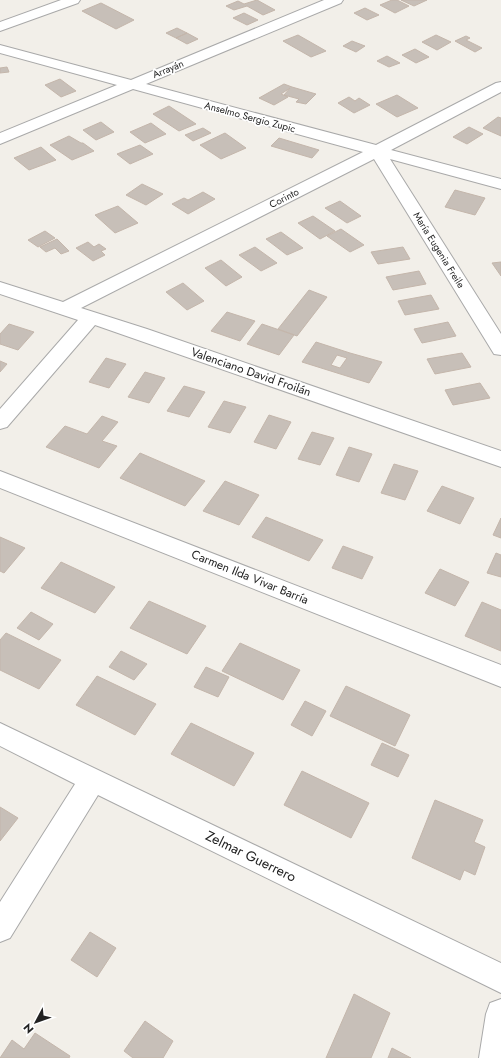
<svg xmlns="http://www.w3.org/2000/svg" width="501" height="1058" font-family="Jost,sans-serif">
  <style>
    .building { fill: #c7bfb8; stroke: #c4b6ab; fill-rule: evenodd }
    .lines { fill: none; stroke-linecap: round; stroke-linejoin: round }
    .minor-casing { stroke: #a9a9a9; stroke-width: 2 }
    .minor { fill: #fff; fill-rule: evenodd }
    .labels { text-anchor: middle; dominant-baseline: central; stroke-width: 3.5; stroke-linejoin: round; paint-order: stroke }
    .far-street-label { font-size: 10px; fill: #222; stroke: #fff }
    .street-label { font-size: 12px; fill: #222; stroke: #fff }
    .near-street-label { font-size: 14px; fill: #222; stroke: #fff }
  </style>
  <rect width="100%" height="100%" fill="#f2efe9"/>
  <path class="building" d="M257,0l18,10 -12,5 -16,-9 -13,4 -8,-4 12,-5 6,3z
    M392,0h5l12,6 -14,7 -15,-8z
    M401,0h26l-13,6z
    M101,3l33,17 -18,9 -34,-18z
    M365,8l14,7 -12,5 -13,-7z
    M244,13l14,7 -11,5 -14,-7z
    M177,28l10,5 -11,5 -10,-5z
    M187,33l11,6 -11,5 -11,-6z
    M298,35l28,16 -15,6 -28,-16z
    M436,35l15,7 -14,8 -15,-8z
    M466,36l4,2 -4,2 16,8 -7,4 -20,-11z
    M352,41l13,5 -9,6 -13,-6z
    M415,49l14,8 -13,6 -14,-8z
    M387,56l13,7 -11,4 -12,-6z
    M7,67l2,5 -9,1v-5z
    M60,79l16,12 -15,6 -16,-12z
    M284,84l8,3 24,7 -10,10 -10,-2 3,-3 -15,-4 6,-7 -9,6 7,3 -14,8 -15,-7z
    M397,95l21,13 -21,9 -21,-13z
    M349,97l6,4 4,-3 11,7 -16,8 -16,-10z
    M169,106l27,18 -17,7 -26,-17z
    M498,117l3,1v18l-18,-8z
    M101,122l13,10 -18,8 -13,-10z
    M151,123l15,11 -21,9 -15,-11z
    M469,127l14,7 -16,10 -14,-7z
    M203,128l8,5 -18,8 -8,-6z
    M225,133l21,15 -25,11 -21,-14z
    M69,136l12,7h2l11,8 -22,9 -22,-15z
    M279,138l40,12 -7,8 -41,-12z
    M140,145l13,9 -23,10 -13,-10z
    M41,147l15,13 -27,10 -15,-12z
    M142,184l21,10 -17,11 -20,-10z
    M455,190l30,8 -10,17 -30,-8z
    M203,192l12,7 -27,15 -16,-10 12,-6 4,2z
    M340,201l21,15 -14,7 -22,-15z
    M118,206l20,17 -23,10 -20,-18z
    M313,216l22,15 -15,8 -22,-16z
    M341,229l23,16 -14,7 -23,-16z
    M45,231l10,7 -17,9 -10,-7z
    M281,232l22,16 -16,7 -21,-16z
    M57,239l12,12 -8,3 -6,-6 -9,4 -6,-5z
    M88,242l6,5 5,-3 7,5 -5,2 4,4 -12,6 -17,-13z
    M255,247l22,16 -16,8 -22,-16z
    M403,247l7,12 -32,5 -7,-12z
    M221,260l21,17 -16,9 -21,-18z
    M501,262v14l-9,-13z
    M419,271l7,13 -33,6 -7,-13z
    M183,283l21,18 -17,9 -21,-18z
    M309,290l18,7 -30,39 -19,-7z
    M431,295l8,14 -34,6 -7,-14z
    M227,312l28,9 -15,20 -29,-10z
    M448,322l8,14 -34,7 -8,-14z
    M9,324l25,8 -16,18 -18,-6v-10z
    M262,324l32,11 -15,20 -32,-11z
    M316,342l34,11 32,9 -13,21 -67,-21zM337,355l10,3 -7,10 -9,-3z
    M462,353l9,14 -36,7 -8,-15z
    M106,358l20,6 -17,24 -20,-6z
    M0,361l7,3 -7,8z
    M145,372l20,6 -16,25 -21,-6z
    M480,383l10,15 -37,7 -8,-15z
    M184,386l21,6 -16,25 -22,-6z
    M224,401l22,6 -16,26 -22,-6z
    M269,415l22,7 -15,27 -22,-7z
    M102,416l16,6 -16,19 15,5 -18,22 -53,-21 19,-21 22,8z
    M312,432l22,6 -14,27 -22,-6z
    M349,447l23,7 -13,28 -23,-7z
    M140,453l65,28 -20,25 -65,-28z
    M394,464l24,7 -13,29 -24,-7z
    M225,481l34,14 -20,30 -36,-14z
    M442,486l32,12 -14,26 -33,-13z
    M266,517l57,23 -14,21 -57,-24z
    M501,518v20l-8,-3z
    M0,537l25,11 -21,25 -4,-2z
    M343,546l30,11 -11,22 -30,-11z
    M496,553l5,2v22l-14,-4z
    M61,562l54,25 -20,26 -54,-25z
    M440,569l29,13 -14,24 -30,-13z
    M149,601l57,25 -19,28 -57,-26z
    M482,602l19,8v41l-36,-15z
    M31,612l22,12 -14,16 -22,-12z
    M6,633l55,27 -22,29 -39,-19v-30z
    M240,643l60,27 -17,30 -61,-29z
    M121,651l26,13 -13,16 -25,-13z
    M206,667l23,10 -11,20 -24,-10z
    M97,676l59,28 -21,31 -59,-30z
    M346,686l64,29 -15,31 -65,-30z
    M305,701l21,10 -14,25 -21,-11z
    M191,723l63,30 -20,33 -63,-32z
    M382,743l27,12 -11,22 -27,-12z
    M302,771l67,32 -18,35 -67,-33z
    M435,800l48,20 -9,22 11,5 -10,28 -11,-5 -4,10 -48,-22z
    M0,807l18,11 -18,23z
    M90,932l26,16 -19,29 -26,-17z
    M354,994l36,19 -19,45h-45z
    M145,1021l28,20 -10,17h-30l-9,-7z
    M35,1033l35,23 -1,2h-69l12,-18 12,9z
    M392,1048l19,10h-23z"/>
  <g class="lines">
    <defs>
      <path id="minor" d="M61,0h19l-2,3 -78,28v-9z
        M324,0h19l-2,3 -195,81 230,61 120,-62 5,-1v10l-110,58 110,29v10l-111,-30 111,175v21l-7,-1 -120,-195 -293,149 66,21 354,122v16l-406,-142 -88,102 -7,2v-20l78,-89 -78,-26v-12l63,20 300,-150 -230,-63 -133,55v-11l117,-48 -117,-32v-8l131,35z
        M0,471l501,194v22l-501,-199z
        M0,723l501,240v30l-403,-198 -88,143 -10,4v-40l75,-118 -75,-38z
        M501,999v59h-22l7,-44 4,-11z"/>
    </defs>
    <use href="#minor" class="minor-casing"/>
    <use href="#minor" class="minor"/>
  </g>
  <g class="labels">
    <g class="far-street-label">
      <text transform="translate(168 69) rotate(-22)">Arrayán</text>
      <text transform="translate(250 117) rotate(15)">Anselmo Sergio Zupic</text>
      <text transform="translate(284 198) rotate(-27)">Corinto</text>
      <text transform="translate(439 250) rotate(58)">María Eugenia Freile</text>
    </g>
    <g class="street-label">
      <text transform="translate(251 372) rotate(19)">Valenciano David Froilán</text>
      <text transform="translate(250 577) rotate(22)">Carmen Ilda Vivar Barría</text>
    </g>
    <g class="near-street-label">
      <text transform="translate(251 856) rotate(26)">Zelmar Guerrero</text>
    </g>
  </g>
  <g transform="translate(36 1022) rotate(229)" stroke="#ffffff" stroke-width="3" paint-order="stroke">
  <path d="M0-3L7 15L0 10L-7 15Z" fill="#222222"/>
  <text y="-6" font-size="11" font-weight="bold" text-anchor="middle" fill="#222222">N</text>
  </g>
</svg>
